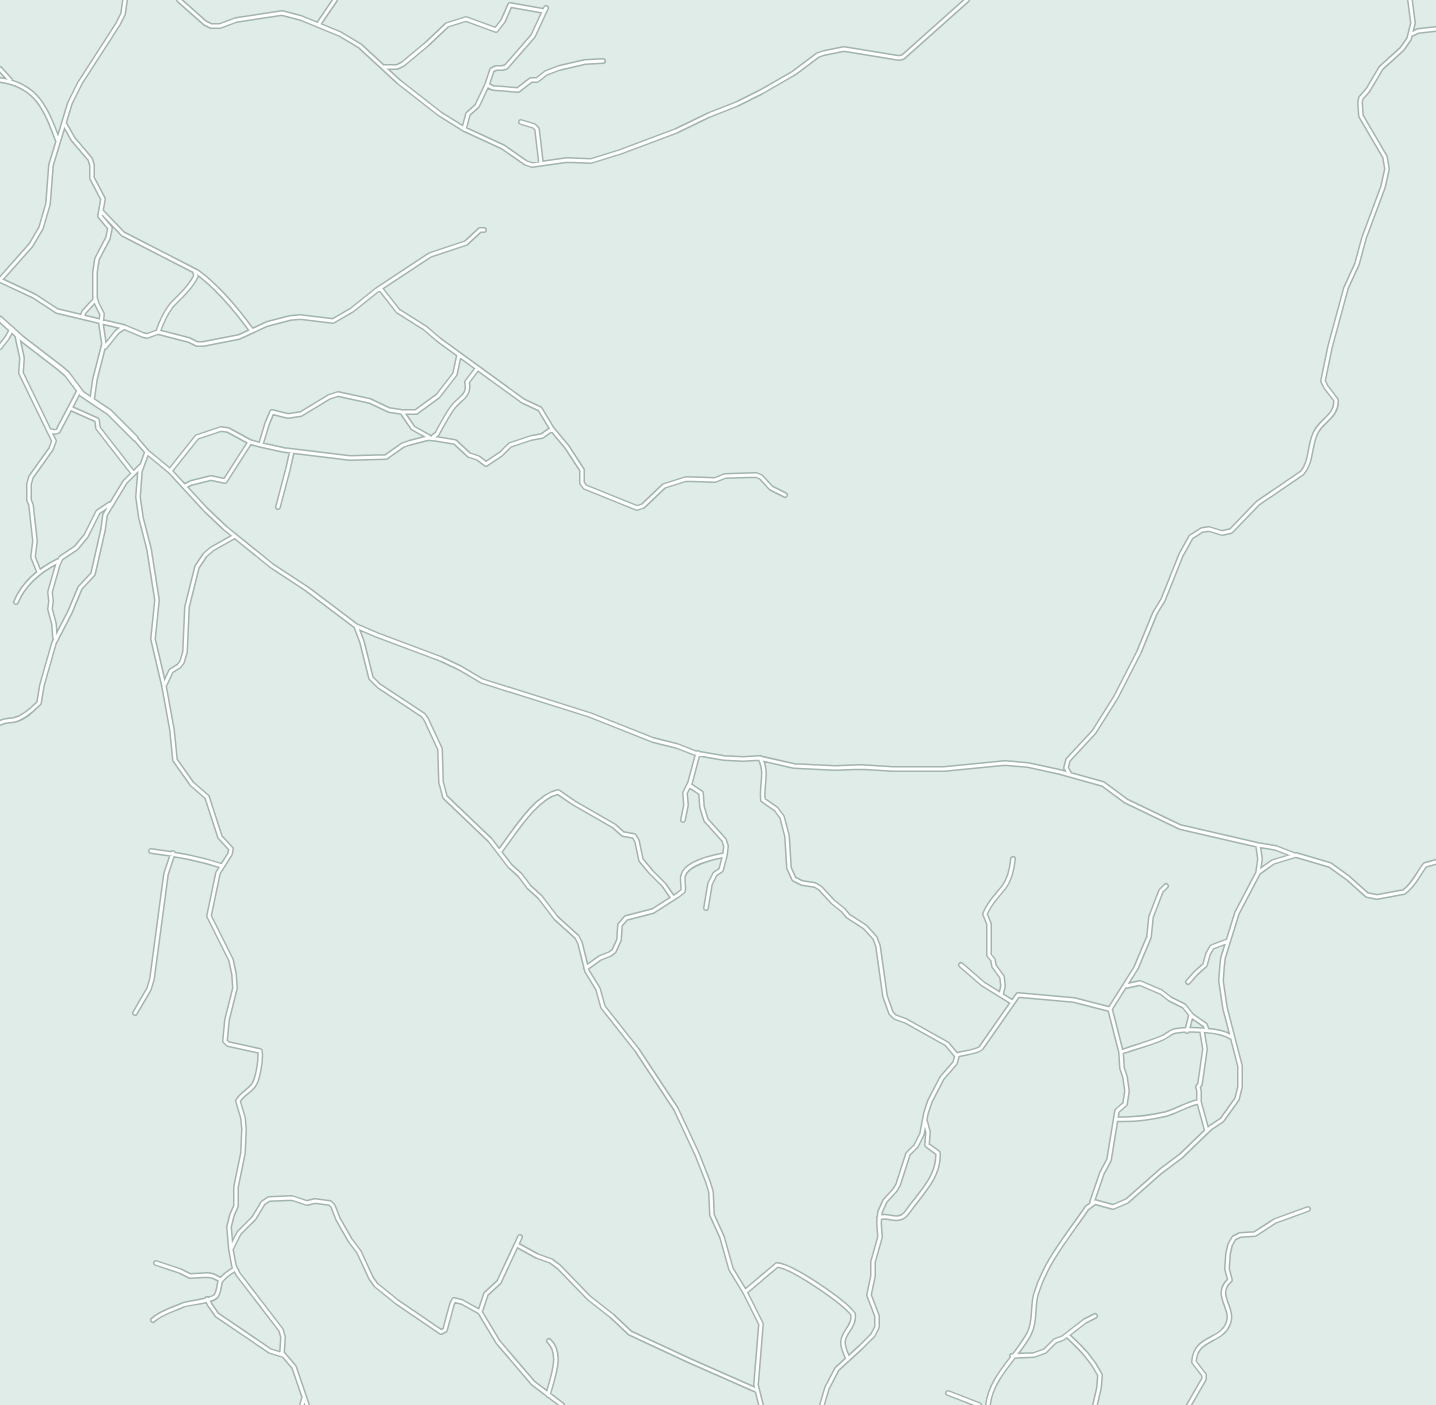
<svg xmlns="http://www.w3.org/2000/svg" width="1436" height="1405" font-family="Signika,sans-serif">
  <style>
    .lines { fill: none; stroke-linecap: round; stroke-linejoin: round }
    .minor-casing { stroke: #a2b4ae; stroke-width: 6 }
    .tertiary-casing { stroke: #a2b4ae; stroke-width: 7 }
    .minor { stroke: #fff; stroke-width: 3 }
    .tertiary { stroke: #fff; stroke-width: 4 }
  </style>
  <rect width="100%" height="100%" fill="#dfece7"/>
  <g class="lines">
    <defs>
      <path id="minor" d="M179,0l26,23 6,3h9l16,-6 46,-7 19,5 39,16 20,12 39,36 41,32 24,15 39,18 23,16 6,2 35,-5 24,1 29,-9 56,-21 33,-16 28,-11 24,-12 33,-19 24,-18 6,-2 20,-4 55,9 4,-1 64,-57
        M318,25l17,-25
        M1412,34l6,-3 18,-2
        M384,67h13l6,-3 24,-20 20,-19 19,-6 30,11 7,-9 7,-16 34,6
        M0,69l10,11
        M0,80c37,5 46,29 58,61
        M487,85l6,3 25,2 13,-10h6l9,-7 13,-5 26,-6 18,-1
        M521,122l13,4 3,3 4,34
        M64,123l9,16 17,20 2,6v13l11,21 -3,17 10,12 -2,10 -11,21 -2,13v26l2,6 5,10 -1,10 3,20 -9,35 -3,21
        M464,129l4,-15 9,-8 10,-21 5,-15 4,-2h6l4,-1 27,-31 13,-28
        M101,211l22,23 74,38c22,16 39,37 55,59
        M0,280l34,16 23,15 67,16 19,8 4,1 11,-4 31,8 8,4h6l36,-7 28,-13 23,-6 10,-1 33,4 19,-11 25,-20 53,-35 36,-12 14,-13h4
        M0,280l31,-35 10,-17 7,-24 3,-39 19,-62 10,-20 38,-59 5,-10 2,-14
        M380,288l18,23 27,17 14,12 84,61 17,8 12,20 15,18 15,23v13l3,4 52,21 6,-2 21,-20 22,-7 29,1 10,-4 31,-1 5,2 10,11 14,7
        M82,317l2,-5 11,-12
        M158,332c3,-9 7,-18 13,-26 9,-10 19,-17 25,-30l-1,-4
        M17,335l5,23 -1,15 33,68 -3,8 -20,28 -2,7v16l2,5 4,36 -2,16 6,15
        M0,347l7,-9 5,-9
        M105,347l12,-15 7,-5
        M70,408l27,12 1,8 35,45
        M404,412h12l22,-16 17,-22 4,-19
        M50,431l5,1 3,-1 21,-40
        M433,437l4,-3c5,-9 10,-19 16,-27 7,-9 17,-11 14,-25l10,-13
        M135,438l12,14 23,19 36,39 19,18 47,38 35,23 49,37 6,16 9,36 8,8 44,29 3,4 14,30 1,33 4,15 45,43 20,26 10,9 9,12 11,10 16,21 21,19 3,6 7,28 11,18 5,18 34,43 39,59 21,45 11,28 3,10 1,23 10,22 9,32 14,23 16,32 -5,61 5,20
        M261,444l6,-20 5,-12 16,4 13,-2 28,-17 9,-3 32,7 19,9 13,2 11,16 16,9
        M147,452l-7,19 -2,26 3,21 8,31 8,51 -4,39 11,47 8,44 3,30 17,24 15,13 13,40 11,12 -1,5 -12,19 -9,43 22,44 3,14 1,14 -8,32 -2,21 3,3 32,7c1,9 -2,29 -7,35 -5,6 -11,8 -15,15l5,17 1,11 -1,24 -7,34v19l-4,9 -3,12 2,23 3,16 4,8 43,56 2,7 -1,16 12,14 13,38
        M170,471l27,-34 24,-8 7,1 22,12 11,3 23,5 66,8 36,-1 17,-12 6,-2 19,-5 9,1 18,3 14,13 9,3 8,6 15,-10 9,-9 21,-7 11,-2 10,-7
        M185,486l6,-3 20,-5 14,3 25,-39
        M278,507l10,-38 4,-18
        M16,602c8,-19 24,-32 42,-41
        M356,626l21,9 64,24 19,9 22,13 108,34 63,25 24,6 18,7 29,5 19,1 16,-1 35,8 41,2 26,-1 32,2h51l61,-6 23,2 32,7 43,12 23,17 54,26 78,18 2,14 -2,14 -21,40 -14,45 -1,9 -1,14 4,27 15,58v21l-3,12 -15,21 -12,8 -29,28 -20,15 -34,30 -14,6 -18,-5 -8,6c-19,28 -41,53 -51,86 -4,14 0,27 -7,40 -13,24 -38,43 -41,71
        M55,638l-1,-14 -4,-15 1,-8 -1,-9 8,-28 3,-6 15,-10 10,-12 12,-24 12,-8
        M165,684l6,-13 8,-5 3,-4 3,-10 2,-45 10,-40 8,-12 7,-6 23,-13
        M0,723c5,-3 9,-2 14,-3 10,-2 19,-11 25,-17l3,-18 12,-42 16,-31 10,-24 13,-14 10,-44 2,-15 20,-33 16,-16
        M760,758c8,14 1,27 3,42l13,9 6,8 5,19 2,32 5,11 8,4 13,2 5,3 13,14 10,8 5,6 17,11 10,11 3,8 7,50 6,17 4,4 11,4 41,23 10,12 -2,7 -13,15 -12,23 -4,12 -4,21 -6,12 -8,8 -10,31 -3,5 -10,11 -5,11 -1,11 1,14 -7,25v14l-4,19 8,21v11l-4,8 -12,12 -24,22 -10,19 -5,17
        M1069,773l-3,-5 2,-8 26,-28 22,-35 23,-45 16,-39 8,-13 18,-45 10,-18 11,-7 7,-1 13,4 9,-2 27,-28 44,-30c10,-11 7,-28 14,-41 6,-12 21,-16 20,-32l-10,-13 -3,-6 7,-34 16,-59 11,-24 7,-26 19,-51 4,-18 -2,-12 -24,-41 -1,-14 1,-4 7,-8 13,-22 21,-19 7,-10 4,-16 -3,-23
        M689,785l12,8 1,14 4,13 18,20 2,6 -1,9 -4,15 -6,4 -5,10 -4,24
        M683,820l3,-15 -1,-12 5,-10 8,-30
        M1258,845l18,3 18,7
        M151,851c24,3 47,7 71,15
        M500,851c14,-18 35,-54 58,-59l16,11 40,23 9,8 11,2 3,5 4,19 10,12 13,13 9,13
        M1259,872l14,-10 23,-7 34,10 18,13 19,17 10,2 27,-5c10,-7 14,-18 21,-27l11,-3
        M961,965l22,19 29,18
        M586,968l14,-10 10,-4 4,-3 5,-11 1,-15 6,-7 27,-7 25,-16 5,-4c1,-5 -1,-10 0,-15 3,-13 31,-19 42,-21
        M1188,982l8,-9 9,-8 3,-11 4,-7 16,-6
        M1126,986l14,-3 21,9 9,7 14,7 8,10 13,9 2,5
        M1001,995l2,-9 -1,-9 -8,-11 -1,-6 -4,-5v-31l-4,-10c4,-11 12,-18 19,-27 6,-8 8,-18 9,-28
        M135,1013l14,-24 3,-10 14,-105 7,-21
        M1187,1031l4,-16
        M1202,1031l3,18 -5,35 -2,3 1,4v11l8,29
        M1121,1052c14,-5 27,-8 41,-14 5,-2 8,-6 13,-7 13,-2 45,-2 56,6
        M957,1055c6,-2 20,-3 24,-7l37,-53 56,5 35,9
        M1116,1119c17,1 33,-1 50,-5 11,-3 21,-10 32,-12
        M1092,1202l10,-29 7,-13 8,-49 8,-7 2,-13 -2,-14 -3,-9 -1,-16 -11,-43 26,-41 13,-31 2,-20 10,-26 5,-5
        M879,1218c8,-4 15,3 23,-1 4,-2 7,-7 9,-10 13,-17 28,-32 27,-54l-11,-8 1,-13 -3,-11
        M517,1245l20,11 14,5 8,6 30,31 23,18 18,17 58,27 68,30
        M231,1249l8,-16 15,-15 9,-15 6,-4 23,-1 15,5 8,-2 15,2 3,3 5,13 12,21 9,12 12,26 5,7 21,17 44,30 4,-2 7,-26 2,-4 8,2 18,10 18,30 35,41 29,22
        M156,1263l24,8 10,5 18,-1 5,1 8,4
        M745,1292l32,-27c15,1 66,36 76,49 2,13 -11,19 -10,29 0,5 3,11 5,16
        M207,1299l3,6 7,10 53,36 13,4
        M480,1312l6,-18 13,-12 21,-45
        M153,1320c9,-8 19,-10 30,-15 7,-3 28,-3 33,-9 3,-4 3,-10 4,-14 3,-6 10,-10 15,-13
        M1068,1336c13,12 24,23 32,39l-1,13 -4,17
        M1012,1356l22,-1 11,-4 10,-10 8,-3 22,-17 10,-5
        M948,1393l31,12
        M548,1395c4,-16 15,-41 1,-54
        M302,1405l2,-7
        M1189,1405l15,-26v-4l-10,-13c1,-25 27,-20 34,-38 7,-16 -15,-29 2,-44l-3,-11 1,-15 2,-9 4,-7 6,-3 15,-1 20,-13 33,-12"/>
      <path id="tertiary" d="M0,319l21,19 39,30 7,6 15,20 27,18 26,26"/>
    </defs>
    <use href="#minor" class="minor-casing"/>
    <use href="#tertiary" class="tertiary-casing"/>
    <use href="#minor" class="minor"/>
    <use href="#tertiary" class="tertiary"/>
  </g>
</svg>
